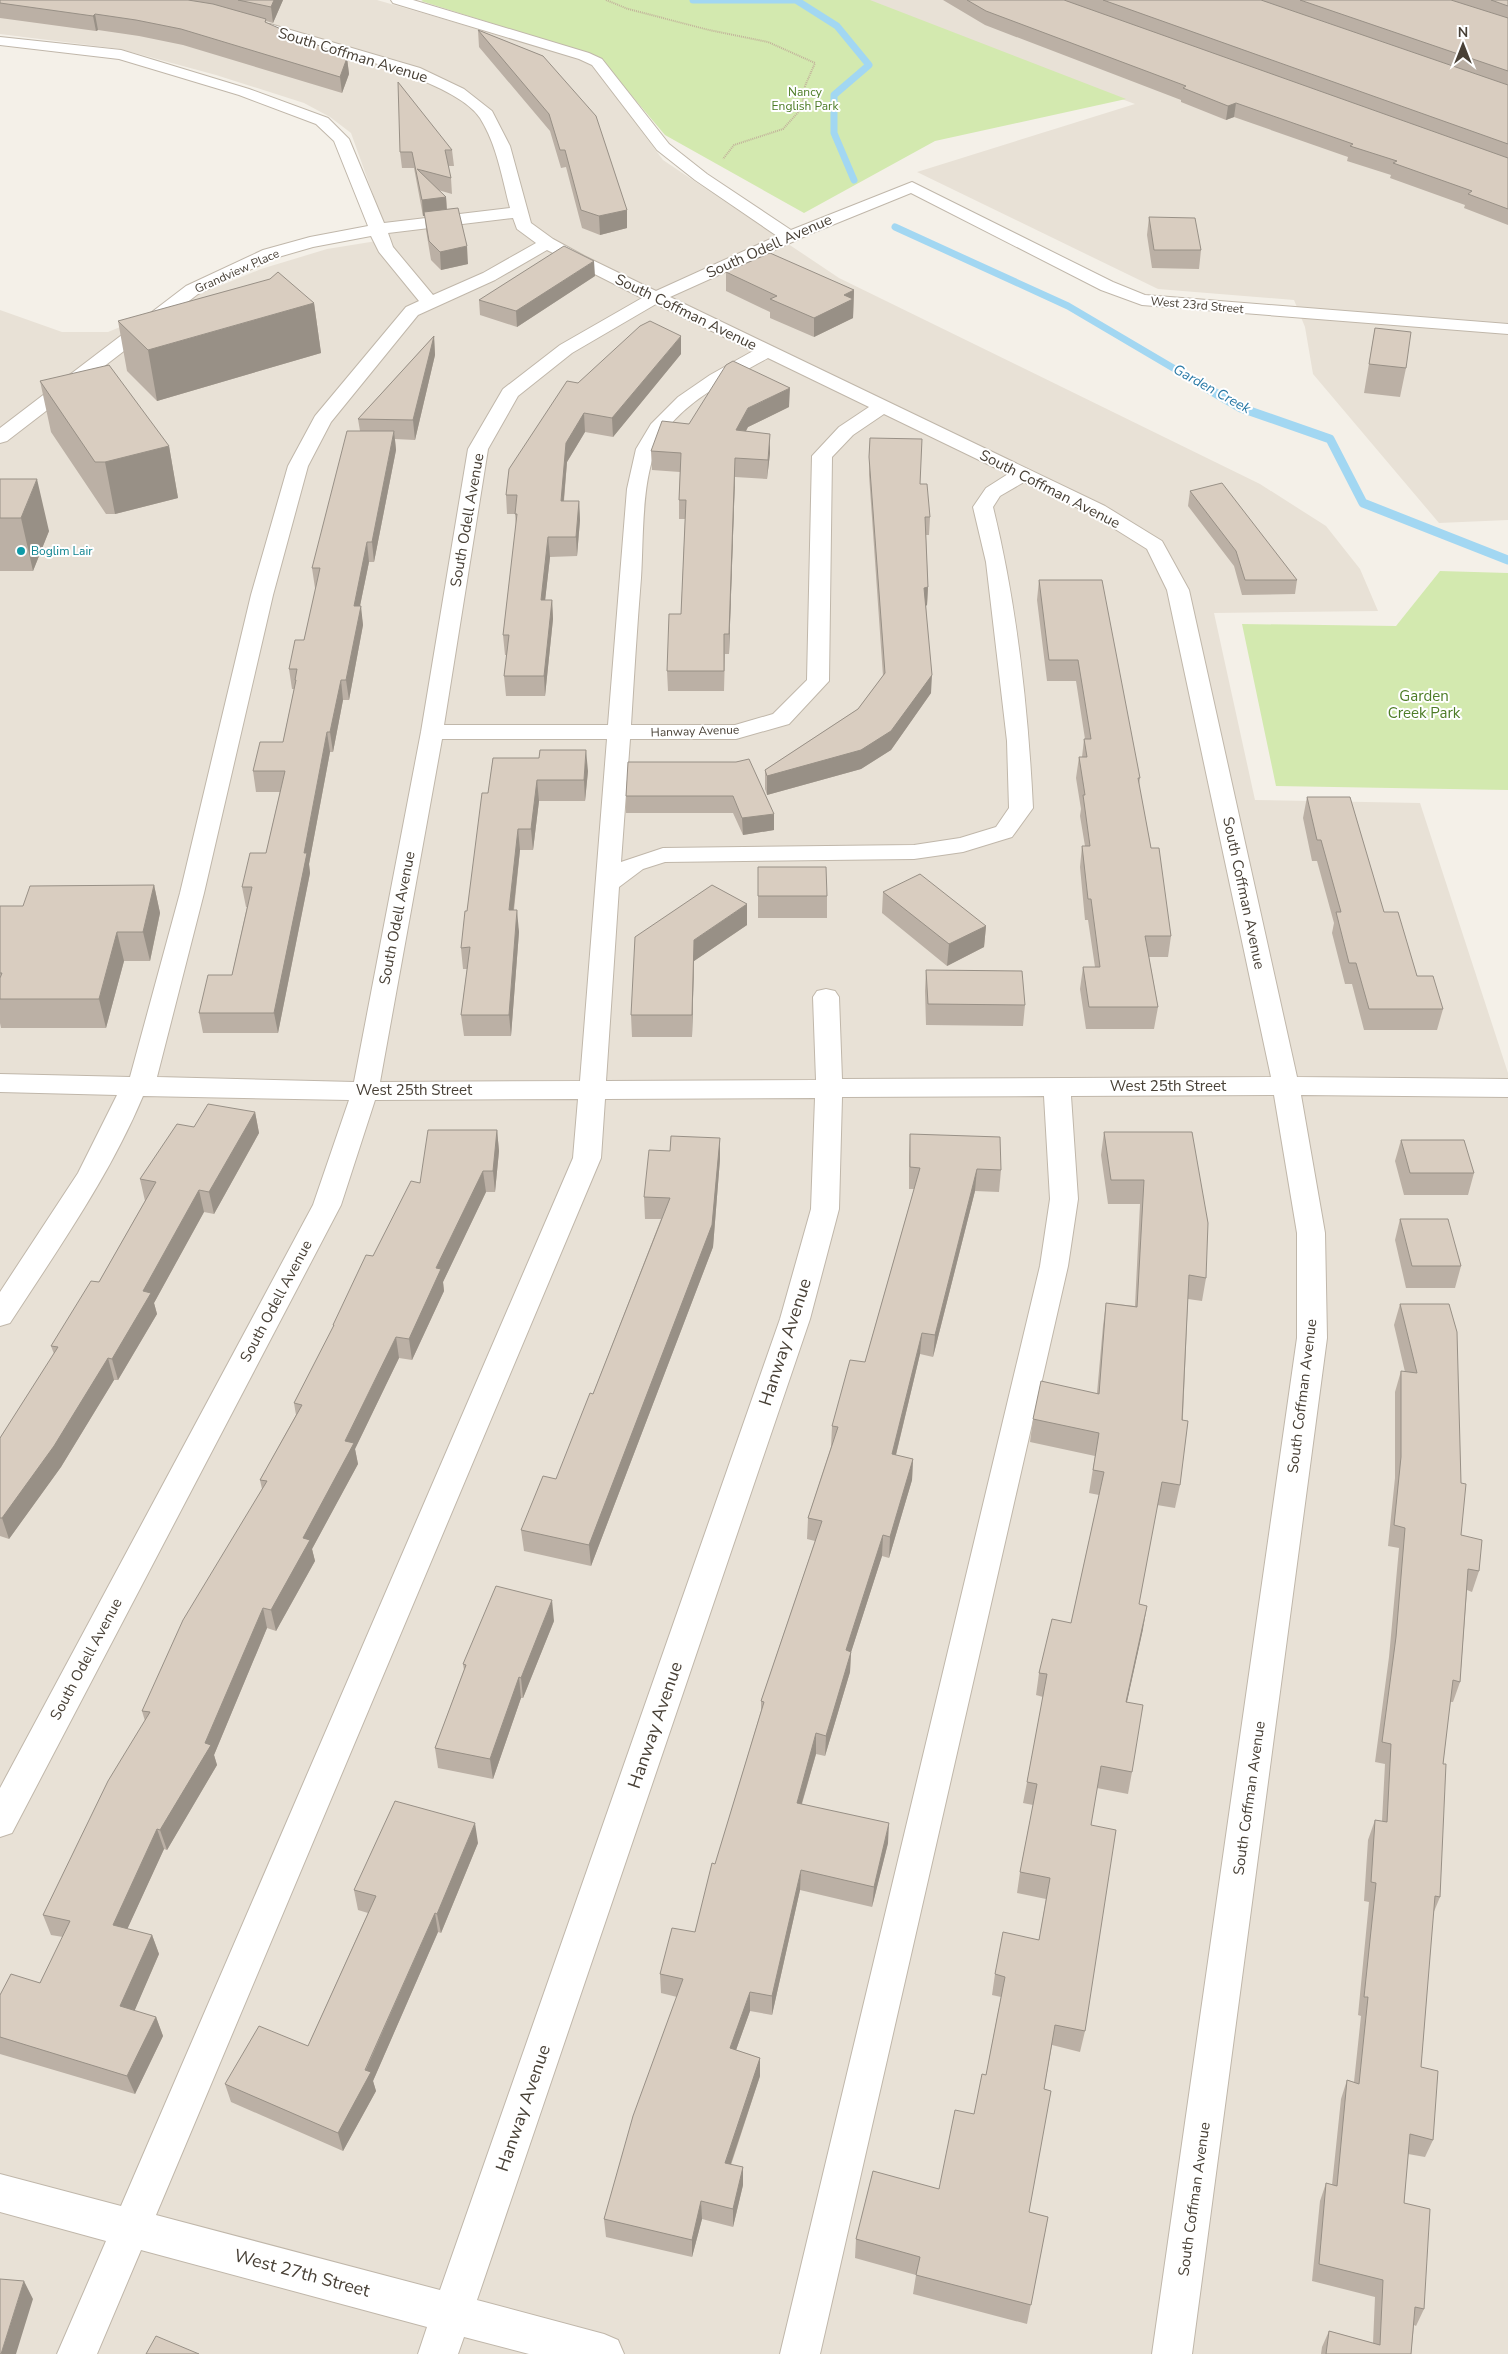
<svg xmlns="http://www.w3.org/2000/svg" width="1508" height="2354" font-family="'Nunito Sans',sans-serif">
  <style>
    .residential { fill: #e8e1d6 }
    .green { fill: #d3e9af }
    .lines { fill: none; stroke-linecap: round; stroke-linejoin: round }
    .stream-far1 { stroke: #a2d7f2; stroke-width: 7 }
    .stream { stroke: #a2d7f2; stroke-width: 9 }
    .minor-casing { stroke: #c0b7aa; stroke-width: 2 }
    .path { stroke: #c2b29b; stroke-width: 2; stroke-dasharray: 1 1; stroke-linecap: butt }
    .minor { fill: #fff; fill-rule: evenodd }
    .wall { fill: #bbb0a5 }
    .shaded-wall { fill: #989086 }
    .building { fill: #d9cdc0; stroke: #989086 }
    .culture-dot { fill: #0f9aa8; stroke: #fff; stroke-width: 2 }
    .labels { text-anchor: middle; dominant-baseline: central; stroke-width: 4; stroke-linejoin: round; paint-order: stroke }
    .far-park-label { font-size: 12px; fill: #4d7c27; stroke: #fff }
    .far-street-label { font-size: 12px; fill: #484036; stroke: #fff }
    .far-culture-label { font-size: 12px; fill: #0d838f; stroke: #fff; text-anchor: start }
    .far-water-label { font-size: 14px; font-style: italic; fill: #2979a6; stroke: #fff }
    .street-label { font-size: 15px; fill: #484036; stroke: #fff }
    .park-label { font-size: 15px; fill: #4d7c27; stroke: #fff }
    .near-street-label { font-size: 18px; fill: #484036; stroke: #fff }
  </style>
  <rect width="100%" height="100%" fill="#f4f0e8"/>
  <path class="residential" d="M0,0h377l208,60 9,8 69,92 176,118 421,206 66,42 34,43 18,42 -164,2 41,187 165,3 88,270v1281h-1508v-2044l62,22h46l153,-63 66,-20 62,-10 -38,-106 -21,-16 -26,-14 -88,-28 -96,-26 -120,-15z
    M856,0h652v520l-69,3 -126,-149 -8,-47 -11,-27 -136,-11 -241,-117 218,-68z"/>
  <path class="green" d="M423,0h447l256,99 -191,42 -131,72 -139,-78 -66,-78 -178,-56z
    M1440,571l68,2v217l-232,-4 -34,-162 154,2z"/>
  <g class="lines">
    <path class="stream-far1" d="M693,0h103l41,26 32,39 -35,30v38l20,47
      M895,227l173,79 134,79"/>
    <path class="stream" d="M1200,384l41,24 89,31 33,64 145,57"/>
    <defs>
      <path id="minor" d="M391,0h22l176,53 13,6 67,85 38,30 84,56 121,-48 201,100 32,13 363,29v10l-366,-29 -41,-15 -190,-97 -101,41 -140,63 435,209 57,35 27,49 108,487 211,2v18l-207,-2 24,138 2,105 -135,1016h-40l145,-1016v-105l-23,-138 -203,1 7,103 -10,67 -248,1088h-40l260,-1088 10,-67 -6,-103 -202,1 -3,112 -29,110 -333,981 127,34 14,6 6,14h-95l-65,-17 -6,17h-40l9,-27 -286,-77 -44,104h-40l49,-113 -106,-29v-38l121,32 452,-1048 5,-59 -203,1 -34,105 -329,628 -12,4v-49l313,-583 36,-105 -206,-4c-34,81 -85,153 -133,227l-10,3v-34l78,-119 39,-78 -117,-3v-18l130,3 50,-184 71,-298 37,-129 27,-50 91,-109 13,-6 -40,-49 -8,-16 -58,11 -38,11 -77,36 -191,147 -7,2v-15l186,-142 77,-36 47,-13 58,-11 -34,-85 -18,-17 -77,-29 -120,-36 -119,-14v-8l121,13 128,39 79,29 21,21 35,84 126,-15c-8,-30 -13,-63 -30,-90 -25,-40 -172,-74 -220,-88l-2,-3 2,-3h10l150,44 44,21 28,22 18,35 21,77 22,16 31,17 72,35 121,-55 -82,-56 -38,-30 -65,-85 -13,-6 -186,-56zM513,218l4,11 19,14 -53,30 -50,22 -40,-48 -5,-14zM547,250l95,48 -82,47 -57,44 -35,60 -47,283 -67,350 -197,-5 47,-184 69,-298 35,-129 23,-44 87,-107 77,-35zM656,304l97,47 -43,24 -32,22 -27,27 -15,25 -9,40 -19,236h-164l44,-276 30,-53 54,-43zM768,358l101,49 -30,20 -27,29 -5,224 -34,34 -38,11h-104c3,-49 6,-98 10,-147 3,-44 -1,-112 25,-148 25,-33 66,-52 102,-72zM884,414l124,60 -22,14 -13,19 13,55 21,179 2,67 -13,19 -36,11 -46,7 -251,3 -42,14 9,-123h106l53,-15 40,-43 3,-224 21,-22zM1024,482l67,32 56,35 20,41 104,487 -429,2 -3,-82 -4,-6 -9,-2 -9,2 -4,6 3,83 -210,1 13,-194 24,-18 22,-7 249,-3 49,-7 49,-15 21,-29c-5,-101 -16,-203 -40,-301l7,-11zM442,739h165l-27,342 -200,1zM815,1098l-4,111 -31,110 -340,971 -284,-75 445,-1057 4,-59z"/>
    </defs>
    <use href="#minor" class="minor-casing"/>
    <path class="path" d="M606,0l22,9 81,21 59,12 47,21 -10,23 -3,22 -19,21 -49,16 -11,14"/>
    <use href="#minor" class="minor"/>
  </g>
  <path class="wall" d="M0,0h283l-10,23 -7,-2v2l81,35 2,16 -7,19 -159,-48 -44,-9 -41,-6 -2,1 -96,-13z
    M943,0h565v225l-44,-17 1,-3 -75,-27 1,-3 -44,-14 1,-4 -114,-40 -8,3 -45,-18v-2l-196,-75z
    M478,30l65,26 84,154v18l-27,7 -18,-7 -16,-61 -5,1 -11,-37 -71,-84z
    M452,150l2,16h-6l3,12 1,16 -14,-4 8,7 1,12 21,55 -27,6 -10,-10 -5,-30 -1,-14h-2l-9,-48h-12l-2,-16z
    M1149,217l52,33 -2,19 -47,-1 -5,-33z
    M726,272l128,18 -1,28 -39,19 -44,-19v-6l-44,-21z
    M595,276l-78,51 -37,-12 -1,-15z
    M314,303l7,50 -164,48 -30,-30 -9,-50z
    M1375,328l31,40 -6,29 -36,-4z
    M434,336l1,19 -20,85 -20,-1 1,11 -22,112h-5l-9,44 3,19 -14,75h-6l-10,52h-3l-21,112 1,9 -32,160h-75l-4,-20 33,-38 15,-68h-1l-4,-20 24,-34 14,-61h-24l-3,-21 30,-29 11,-53h-2l-3,-20 15,-29 12,-52h-1l-3,-20 48,-137 -2,-12z
    M681,354l-68,83 -28,-5 -18,30 -3,39h15l1,19 -3,36 -27,1 -5,43h7l1,19 -8,77h-39l-2,-20 3,-21h-2l-2,-20 13,-110 -1,-11h-8l-1,-19 72,-112z
    M40,381l129,65 9,52 -63,16h-9l-55,-82z
    M789,407l-41,20 -2,4 24,22 -3,26 -32,-2 -6,177h-4l-1,37h-56l-1,-20 14,-57 4,-95h-6v-19l1,-28 -28,-2 -1,-19 38,-27z
    M870,438l50,46 10,33 -1,18h-3l2,52 -1,18 -1,1 5,87 -40,57 -30,19 -94,26 -2,-6v-19l93,-61 25,-33 -14,-201z
    M0,479l49,52 -16,40h-33z
    M1190,491l107,89 -2,14 -53,1 -8,-29 -46,-60z
    M1039,580l101,198 -1,7 12,63 20,88 -3,21h-19l9,50 -4,22h-68l-6,-40 3,-22h12l-7,-47h-3l-5,-53 2,-21h3l-5,-30 1,-7 -5,-31 3,-21h3l2,-18h1l-9,-58h-29l-10,-81z
    M493,758l95,13 -3,30h-46l-6,49h-13l-6,60 5,22 -8,104h-47l-3,-21 6,-46h-4l-2,-21 27,-155z
    M736,762l38,52v16l-31,5 -10,-22h-107v-17z
    M1307,797l77,115 33,64 26,33 -6,21h-73l-12,-46h-7l-13,-51 2,-10 -17,-62h-5l-9,-43z
    M758,867l69,29v22h-69z
    M154,885l6,28 -10,48h-26l-18,67h-105l-1,-5v-117h23z
    M883,892l103,34 -2,21 -37,19 -65,-53z
    M747,904v21l-53,36 -2,76h-60l-1,-22z
    M926,970l99,35 -2,21 -97,-1 -1,-34z
    M255,1112l4,21 -45,81 -10,-2 -50,91 3,11 -39,66h-4l-53,87 -52,72 -9,-3v-98l54,-84 -3,-8 48,-64 46,-81 -5,-22 54,-52z
    M497,1130l2,21 -4,41h-9l-43,90 1,9 -32,69 -13,-2 -44,91 3,15 -46,85 3,12 -39,70 -9,-3 -53,127 3,10 -50,85 -3,-1 -37,80 25,6 7,19 -25,57 22,6 7,19 -28,58 -135,-40v-59l40,-12 23,-46 -12,-2 -8,-20 102,-194 -3,-10 120,-222 -2,-9 36,-65 -2,-12 39,-75v-3l40,-69 47,-73z
    M1104,1132h88l14,146 -4,23 -14,-2 -8,186 -5,23 -18,-3 -18,99 4,25 -16,73 5,70 -4,22 -31,-6 -6,37 -6,206 -5,21 -28,-7 -8,44 -15,123 19,5 -21,107 -114,-30 3,-19 -61,-17 1,-19 83,-50 35,-75 12,-39 15,-78 -9,-2 3,-21 44,-34 7,-41 -29,-6 3,-21 13,-67 -10,-2 4,-21 16,-85 -7,-2 3,-22 32,-50 28,-128 -10,-2 6,-37 -65,-14 3,-23 64,-26 6,-67 3,-23 29,3 5,-102h-32l-7,-49z
    M910,1134l91,36 -2,22 -24,-1 -42,166 -13,-3 -24,101 17,4 -1,21 -23,78 -7,-2 -31,96 -1,20 -25,84 -9,-2 -14,50 86,39 -16,64 -72,-17 -28,125 -22,-4 -14,39 24,8v18l-29,89 12,2v18l-10,42 -31,-8 -10,38 -86,-20 -2,-18 73,-222 -16,-4 -1,-19 35,-42 66,-221v-10l54,-160 -8,-2 1,-21 23,-71 1,-21 33,-64 49,-173h-5v-33z
    M720,1138v21l-7,88 -122,319 -67,-15 -3,-21 35,-51 37,-85 68,-175h-16l-1,-22 26,-46z
    M1401,1140l73,33 -6,22h-64l-9,-34z
    M1400,1219l61,47 -6,22h-49l-11,-48z
    M1400,1304l61,231 18,36 -7,21 -5,-2 -7,92 -7,20h-3l-7,62 -3,133 -7,17 -12,153 12,73 -8,17 -17,-3 -4,49 20,106 -8,17 -2,-1 -3,29h-90l1,-7 7,-16 44,12 2,-46 -63,-16 8,-80 6,-18 6,2 9,-86 6,-19 7,2 7,-66 -3,-1 11,-113 -5,-1 4,-61 7,-20 7,1 3,-57 -10,-2 14,-105 10,-109 -11,-2 7,-68v-86l6,-21 4,1 -11,-47z
    M554,1621l-31,77h-2l-28,81 -55,-11 -3,-20 29,-78 -1,-6z
    M478,1843l-37,90 -3,-1 -65,149 3,10 -33,60 -112,-49 -6,-18 83,-38 60,-133 -10,-3 -4,-20z"/>
  <path class="shaded-wall" d="M274,0h9l-10,23 -2,-16z
    M95,14l3,16 -2,1 -3,-15z
    M347,58l2,16 -7,19 -2,-16z
    M1236,103l-2,14 -8,3 2,-14z
    M446,197l1,17 -24,2 -1,-16z
    M627,210v18l-27,7 -1,-19z
    M467,246l1,18 -27,6 -1,-18z
    M594,261l1,15 -78,51 -1,-16z
    M854,290l-1,28 -39,19v-19l30,-23z
    M314,303l7,50 -164,48 -9,-51z
    M434,336l1,19 -20,85 -2,-20z
    M681,336v18l-68,83 -1,-19z
    M790,388l-1,19 -41,20 -12,22v-19l12,-22z
    M584,413l1,19 -18,30 -5,58 -1,-19 5,-58z
    M394,431l2,19 -22,112 -2,-20z
    M770,434v19l-3,26 1,-19z
    M169,446l9,52 -63,16 -10,-52z
    M735,458v19l-6,177v-20z
    M37,479l12,52 -16,40 -12,-53z
    M579,501l1,19 -3,36 -1,-19z
    M548,537l2,20 -7,62 -2,-19z
    M367,542l2,20 -13,63 -2,-19z
    M928,587l-1,18 -4,2 1,-19z
    M552,600l1,19 -8,77 -1,-20z
    M361,606l2,19 -14,75 -3,-20z
    M932,675l-1,18 -40,57 -30,19 -94,26v-19z
    M341,680l2,20 -10,52 -3,-20z
    M327,732l3,20 -21,112 1,9 -32,160 -4,-20 30,-160z
    M586,750l2,21 -3,30 -1,-21z
    M537,780l2,21 -6,49 -2,-21z
    M774,814v16l-31,5 -1,-17z
    M518,829l2,21 -9,82 -2,-22z
    M154,885l6,28 -10,48 -7,-29z
    M747,904v21l-53,36 -2,76v-22l2,-75z
    M517,910l2,22 -8,104 -2,-21z
    M986,926l-2,21 -37,19 2,-22z
    M117,932l7,29 -18,67 -7,-29z
    M255,1112l4,21 -45,81 -5,-22z
    M497,1130l2,21 -4,41 -2,-21z
    M720,1138v21l-7,88 -122,319 -2,-21z
    M977,1169l-2,22 -42,166 2,-22z
    M483,1171l3,21 -43,90 1,9 -32,69 -3,-21 27,-71z
    M199,1190l5,22 -50,91 3,11 -39,66 -6,-21 31,-68z
    M922,1333l-2,21 -29,121 1,-21z
    M396,1337l3,21 -44,91 3,15 -46,85 3,12 -39,70 -5,-21 74,-169z
    M108,1358l6,22 -53,87 -52,72 -7,-21z
    M913,1459l-1,21 -23,78 1,-21z
    M883,1535l-1,21 -37,115 1,-21z
    M552,1600l2,21 -31,77 -2,-20z
    M1147,1606l-4,23 -21,95 4,-22z
    M263,1608l4,20 -53,127 3,10 -50,85 -7,-20 45,-87z
    M851,1652l-1,20 -25,84 1,-20z
    M519,1677l2,21 -28,81 -3,-20z
    M816,1733v21l-20,69 1,-20z
    M475,1823l3,20 -37,90 -4,-19z
    M889,1823l-1,20 -16,64 2,-20z
    M157,1829l7,20 -44,96 -7,-20z
    M801,1870l-1,20 -28,125v-19z
    M435,1913l3,19 -65,149 3,10 -33,60 -5,-18z
    M152,1935l7,19 -31,72 -8,-20z
    M750,1992v19l-20,56v-19z
    M156,2017l7,19 -28,58 -8,-18z
    M760,2058v18l-35,105v-18z
    M743,2167v18l-10,42v-18z
    M701,2201l1,18 -10,38v-17z
    M24,2281l9,18 -17,55h-15z"/>
  <path class="building" d="M0,0h188l25,4 53,15 -1,3 82,36 -7,19 -159,-48 -45,-9 -41,-6 -2,2 -93,-13z
    M238,0h36l-3,7z
    M967,0h97l444,158v51l-40,-15 4,-3 -79,-28 4,-2 -47,-15 3,-2 -117,-41 -8,3 -45,-18 3,-2 -200,-75z
    M1103,0h158l247,85v59z
    M1300,0h151l57,18v53z
    M1491,0h17v6z
    M478,30l65,26 53,60 31,94 -28,6 -18,-6 -16,-60h-5l-11,-36z
    M398,82l54,68h-7l6,28 -34,-9 29,28 -24,3 -10,-48h-12z
    M458,208l9,38 -27,6 -11,-11 -5,-29z
    M1149,217l46,1 6,32h-47z
    M564,246l30,15 -78,50 -37,-11z
    M770,253l84,37 -10,5 9,4 -39,19 -44,-19 7,-3 -51,-24z
    M278,272l36,31 -166,47 -30,-29 152,-42z
    M650,321l31,15 -69,82 -28,-5 -18,30 -5,58h18l-3,36h-28l-7,63h11l-8,76h-40l5,-41h-6l14,-121h-2l2,-19h-11l3,-26 58,-88 11,2 62,-57z
    M1375,328l36,4 -5,36 -37,-4z
    M434,336l-21,84 -55,-1 23,-25z
    M733,361l57,27 -42,20 -12,22 34,4 -2,26 -33,-2 -6,176h-5v37h-57l2,-57h12l5,-114h-7l2,-47 -30,-2 11,-30 27,3 37,-59z
    M109,365l60,81 -64,16h-10l-55,-81z
    M347,431h47l-22,111h-5l-13,64h7l-15,74h-5l-11,52h-3l-23,121h3l-33,160h-75l9,-38h24l20,-88h-10l8,-34h16l19,-82h-32l7,-29h23l13,-62h-1l2,-11h-8l6,-29h9l16,-72h-8z
    M870,438l52,1 -2,45h7l3,33h-5l3,70 -4,1 8,87 -41,56 -30,19 -94,26 -2,-6 93,-61 27,-36 -16,-216z
    M0,479h37l-16,39h-21z
    M1222,483l75,97h-52l-9,-29 -46,-60z
    M1039,580h63l38,198h-2l13,70h8l12,88h-26l13,71h-69l-6,-40h17l-9,-68h-3l-6,-53h8l-7,-51h2l-6,-38h8l-3,-18h7l-13,-79h-29z
    M540,750h46l-2,30h-47l-6,49h-13l-9,81h8l-8,105h-48l9,-68 -9,1 4,-37h2l15,-118h6l5,-35h46z
    M749,759l25,55 -32,4 -9,-22h-107l2,-34h108z
    M1307,797h43l34,115h14l19,64h16l10,33h-74l-13,-46h-7l-13,-51h5l-20,-72h-4z
    M758,867h68l1,29h-69z
    M920,874l66,52 -37,18 -66,-52z
    M154,885l-11,47h-26l-18,67h-99v-21l2,-5h-2v-67h23l7,-20z
    M712,885l35,19 -53,36 -2,75h-61l4,-78z
    M926,970l96,1 3,34 -97,-1z
    M208,1104l47,8 -46,80 -10,-2 -56,101 8,2 -39,66 -4,-1 -54,88 -52,72h-2v-80l58,-91 -7,-1 40,-65 8,1 57,-100 -16,-3 37,-55 17,3z
    M428,1130h69l-4,41h-10l-47,97 5,1 -32,70 -13,-2 -51,104 9,2 -51,95 7,2 -39,70 -8,-2 -58,135 6,2 -51,85 -3,-1 -44,96 39,10 -32,71 36,11 -29,59 -127,-39v-42l11,-21 29,9 30,-62 -27,-6 65,-134 42,-69 -8,-1 41,-91 84,-139 -7,-1 42,-75 -8,-2 40,-78h-1l33,-70 7,1 38,-75 9,2z
    M1104,1132h88l16,91 -2,55 -17,-3 -7,145 6,1 -8,64 -18,-3 -23,122 8,2 -21,96 17,3 -11,67 -31,-6 -10,59 25,5 -31,201 -30,-6 -11,64 7,2 -22,121 19,5 -17,88 -115,-30 4,-18 -64,-18 17,-68 66,18 16,-79 19,4 8,-40 4,1 19,-98 -10,-3 8,-42 36,8 11,-62 -30,-6 17,-88 -10,-2 20,-108 -8,-1 13,-54 19,4 33,-151 -11,-2 6,-37 -66,-14 8,-38 58,13 7,-91 31,4 7,-127h-33z
    M910,1134l90,3 1,33 -24,-1 -42,166 -13,-2 -30,121 21,5 -23,78 -7,-2 -37,115 5,2 -25,84 -10,-3 -19,70 92,20 -15,64 -73,-17 -29,126 -22,-4 -20,56 30,10 -35,105 18,4 -10,42 -32,-8 -9,39 -88,-21 29,-103 50,-137 -23,-5 12,-46 23,4 17,-69 3,1 49,-162 -3,-1 61,-180 -14,-3 30,-91 -6,-1 18,-66 15,2 55,-194 -10,-1z
    M671,1136l49,2 -8,87 -123,320 -68,-15 22,-54 13,3 34,-86 3,1 77,-196 -26,-1 5,-47 21,1z
    M1401,1140h63l10,33h-64z
    M1400,1219h48l13,47h-49z
    M1400,1304h49l8,28 4,151 5,1 -5,51 21,5 -3,31 -11,-2 -8,113 -7,-2 -10,84h3l-6,133 -5,-1 -14,171 17,4 -5,69 -23,-6 -6,69 26,6 -6,100 -9,-2 -4,47h-85l3,-23 51,14 3,-65 -64,-16 7,-81 11,3 10,-106 12,4 9,-87h-4l12,-114 -5,-1 4,-62 12,2 4,-78 -9,-2 14,-105 9,-109 -11,-3 7,-68v-86l16,2z
    M496,1586l56,14 -31,78 -2,-1 -29,82 -55,-11 31,-83 -3,-1z
    M395,1801l80,22 -38,91 -2,-1 -70,157 6,2 -33,61 -113,-49 34,-58 49,20 68,-150 -22,-6z
    M0,2279l24,2 -23,73h-1z
    M156,2336l43,18h-53z"/>
  <circle class="culture-dot" cx="21" cy="551" r="5"/>
  <g class="labels">
    <g class="far-park-label">
      <text x="805" y="92">Nancy<tspan x="805" dy="14">English Park</tspan></text>
    </g>
    <g class="far-street-label">
      <text transform="translate(237 271) rotate(-24)">Grandview Place</text>
      <text transform="translate(1197 305) rotate(5)">West 23rd Street</text>
      <text transform="translate(695 731) rotate(-2)">Hanway Avenue</text>
    </g>
    <g class="far-culture-label">
      <text x="31" y="551">Boglim Lair</text>
    </g>
    <g class="far-water-label">
      <text transform="translate(1212 389) rotate(29)">Garden Creek</text>
    </g>
    <g class="street-label">
      <text transform="translate(353 55) rotate(17)">South Coffman Avenue</text>
      <text transform="translate(769 246) rotate(-24)">South Odell Avenue</text>
      <text transform="translate(686 312) rotate(26)">South Coffman Avenue</text>
      <text transform="translate(1050 489) rotate(27)">South Coffman Avenue</text>
      <text transform="translate(467 520) rotate(-80)">South Odell Avenue</text>
      <text transform="translate(1244 893) rotate(78)">South Coffman Avenue</text>
      <text transform="translate(397 918) rotate(-79)">South Odell Avenue</text>
      <text x="1168" y="1086">West 25th Street</text>
      <text x="414" y="1090">West 25th Street</text>
      <text transform="translate(276 1301) rotate(-62)">South Odell Avenue</text>
      <text transform="translate(1302 1396) rotate(-83)">South Coffman Avenue</text>
      <text transform="translate(86 1659) rotate(-62)">South Odell Avenue</text>
      <text transform="translate(1249 1798) rotate(-82)">South Coffman Avenue</text>
      <text transform="translate(1194 2199) rotate(-82)">South Coffman Avenue</text>
    </g>
    <g class="park-label">
      <text x="1424" y="696">Garden<tspan x="1424" dy="17">Creek Park</tspan></text>
    </g>
    <g class="near-street-label">
      <text transform="translate(785 1342) rotate(-72)">Hanway Avenue</text>
      <text transform="translate(655 1725) rotate(-71)">Hanway Avenue</text>
      <text transform="translate(523 2108) rotate(-71)">Hanway Avenue</text>
      <text transform="translate(302 2273) rotate(15)">West 27th Street</text>
    </g>
  </g>
  <g transform="translate(1463 45)" stroke="#ffffff" stroke-width="4" paint-order="stroke">
  <path d="M0-4L9 19L0 12L-9 19Z" fill="#484036"/>
  <text y="-8" font-size="14" font-weight="bold" text-anchor="middle" fill="#484036">N</text>
  </g>
</svg>
